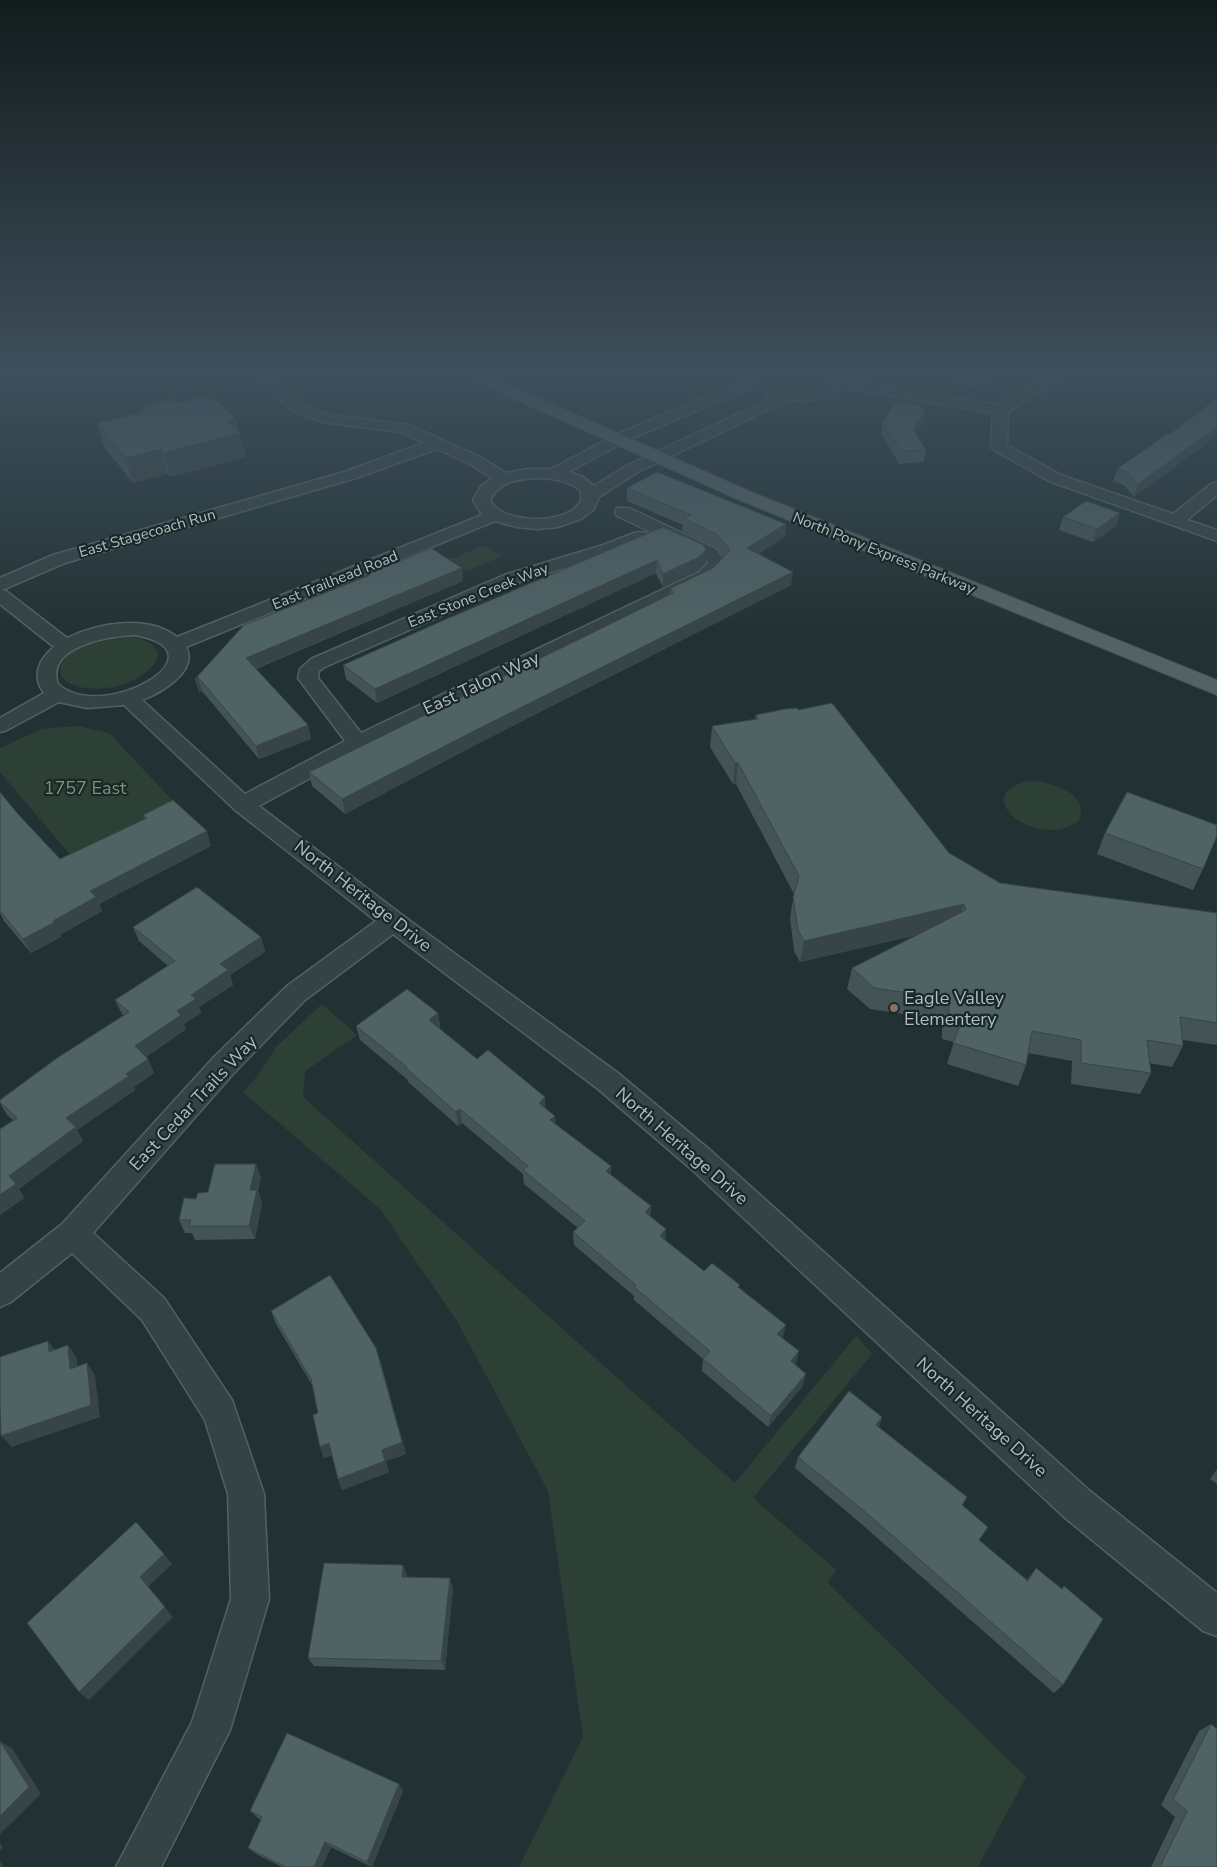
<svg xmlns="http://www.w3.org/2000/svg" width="1217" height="1867" font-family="'Nunito Sans',sans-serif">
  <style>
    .green { fill: #2d4036 }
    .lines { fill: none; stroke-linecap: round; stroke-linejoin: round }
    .street-casing { stroke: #526162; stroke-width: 3 }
    .primary-casing { stroke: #414f51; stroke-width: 2 }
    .street { fill: #354345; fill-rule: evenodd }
    .primary { fill: #536365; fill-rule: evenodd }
    .wall { fill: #445456 }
    .shaded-wall { fill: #374546 }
    .building { fill: #4f6264; stroke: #374546 }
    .education-dot { fill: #8d6e63; stroke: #1b2829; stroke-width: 2 }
    .labels { text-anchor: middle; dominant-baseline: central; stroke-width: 4.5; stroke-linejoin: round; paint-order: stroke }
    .far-street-label { font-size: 15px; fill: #afbfc1; stroke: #1b2829 }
    .street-label { font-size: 18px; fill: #afbfc1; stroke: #1b2829 }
    .park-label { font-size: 18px; fill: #7a9571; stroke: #1b2829 }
    .poi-label { font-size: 18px; fill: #afbfc1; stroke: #1b2829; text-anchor: start }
  </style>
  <rect width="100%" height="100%" fill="#223234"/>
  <path class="green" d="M485,545l17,11 -36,15 -18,-11z
    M118,636c82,4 20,60 -32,52 -38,-5 -30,-31 -2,-44 10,-5 23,-6 34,-8z
    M78,726l31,7 66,70 -101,56 -74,-87v-24l42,-19z
    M1030,781c22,1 60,12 49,40 -44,31 -113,-28 -49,-40z
    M322,1004l35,31 -52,36 -2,26 432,386 121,-147 16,18 -119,144 83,72 -8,13 198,194 -48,90h-459l64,-130 -35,-246 -91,-170 -77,-112 -137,-117 16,-18 17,-27z"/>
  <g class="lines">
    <defs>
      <path id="street" d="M254,372h14l34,33 24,9 83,11 71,32 26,16 21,-4h24l67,-35 126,-54h10l2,3 -2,3 -126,54 -59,32 14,5 11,9 32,-20 146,-68 -6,-2 -2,-3 2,-3c21,-5 43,13 64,-9l-5,-9h14l5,7 155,26 55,-33h16l-2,3 -60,37 -1,33 54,30 112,39 38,-30 6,-2v13l-30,25 30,10v11l-168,-60 -55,-31 -3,-3 2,-34 -153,-26c-13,14 -33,15 -51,13l-151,72 -39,25 -5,12 -13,10 -23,8 -21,2 -20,-2 -22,-6 -309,126c13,24 -25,46 -44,53l103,94 100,-53 -47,-63 2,-9 11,-10 196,-85 96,-29 31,-12 6,-1 6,1 3,4 -3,4 -31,11 -96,30 -194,85 -6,4 -1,7 43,55 338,-161 9,-9 -4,-6 -87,-41 -2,-4 2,-4h12l87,41 11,14 -16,17 -346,168 -106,58 143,109 216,158 92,77 380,341 127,102v43l-14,-5 -139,-114 -374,-349 -92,-79 -205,-155 -88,66 -71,73 -141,160 71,65 68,102 32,94 5,105 -39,131 -69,137h-45l76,-145 39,-123 -3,-105 -23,-74 -63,-100 -70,-67 -61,49 -11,5v-34l62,-49 152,-167 73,-71 89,-65 -141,-111 -111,-105 -37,3 -28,-6 -52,28 -7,2v-14l44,-25c-13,-17 -5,-34 10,-46l-54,-43v-26l53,-23 291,-83 80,-29 -23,-11 -78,-10 -31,-11zM437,449l31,14 24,15 -11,8 -8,14 9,15 -305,122c-29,-23 -79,-14 -110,1l-61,-47 -4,-1 63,-27 291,-85zM541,478c15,1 28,3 40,13v11c-3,3 -7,8 -12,10 -19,11 -68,10 -79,-12 10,-20 30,-21 51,-22zM134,635c95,16 -30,90 -76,49 -13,-38 52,-48 76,-49z"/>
      <path id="primary" d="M466,372h19l35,18 229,101 468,189v15l-480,-196 -229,-103 -39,-21z"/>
    </defs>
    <use href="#street" class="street-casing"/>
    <use href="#primary" class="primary-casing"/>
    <use href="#street" class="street"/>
    <use href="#primary" class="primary"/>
  </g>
  <path class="wall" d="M948,372h58l-29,16 -30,-9z
    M174,402l65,29 7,26 -76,20 -3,-3 -34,9 -29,-36 -7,-24 43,-10v-1l2,-1 -1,-4z
    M921,406l-1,2 6,1 -2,13 -8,12 10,16 -2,12 -25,2 -18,-31 2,-12z
    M1206,444l-72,53 -10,-12 -11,-4 4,-12z
    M627,488l159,36 -1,13 -27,17 33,31 -312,158 -134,71 -33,-28 -3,-14 361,-178 1,-6 42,-20 11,-12 -7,-8 -35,-17 1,-6 -56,-24z
    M1063,517l53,9 -23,16 -34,-12z
    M663,527l43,36 -8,7 -35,17 -7,-14 -279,130 -31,-24 -3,-14z
    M462,568l1,13 -207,88 52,56 3,14 -52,20 -57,-68 -3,1 -4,-13 174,-103 -1,-2z
    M798,710l151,143 51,30 217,30v132l-34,-5v6l-11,21 -23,-4 2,10 -11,21 -69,-10 1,-23 -44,-8 -2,12 -8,21 -71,-22 7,-22 -12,-3v-19l-72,-11 -23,-20 5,-21 65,-33 -117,27 -6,-11 -4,-33 4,-24 -58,-110h-3l-23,-37 2,-21 43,-7 1,-4z
    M0,792l17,21 43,46 85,-40 -2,-4 68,31 -112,58 3,7 -42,24 1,2 -30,16 -27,-32 -4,-8z
    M1105,833l98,36 -10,21 -96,-36z
    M133,927l128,10 4,15 -35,23 3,10 -34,22 2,6 -17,11 2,5 -40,28 2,2 6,14 -20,14 1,3 -58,40 6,11 -64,48 5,9 -24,17 13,-95 -6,-5 -7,-12v-3l124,-84 -2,-2 -7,-14 53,-34 -29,-25z
    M438,1013l2,14 -1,1 38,31 69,49 9,16 56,42v9l40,31 -1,10 16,25 38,30 36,17 43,49 -1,1 14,26h-1l8,22 -35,41 -66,-56 1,-12 -69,-59v-4l-60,-51 -1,-13 5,-4 -54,-44 -1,-10 -61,-51 -4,3 -50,-44v-2l-48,-40 -4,-14z
    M261,1177l-3,14 4,12 -7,36 -60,1 -3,-7h-7l-6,-13 17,-21 12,-7z
    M271,1311l109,49 26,94 -20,7 3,11 -47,18 -4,-11 -6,-24 -8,3 -4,-11 -2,-34 -6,-28 -36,-61z
    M882,1417l-3,10 88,70 -5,9 17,35 48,39 9,-12 25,21 3,-3 -1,99 -9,8 -196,-172 -63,-53 3,-11z
    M1217,1469v15l-7,-5z
    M407,1574v3l46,11 -8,82 -131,-4 -6,-8z
    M1211,1724l6,143h-66l24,-50 -14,-12 38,-74z
    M403,1791l-31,76 -41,-20 -9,20h-40l-26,-13 -8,-6 13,-28 -4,-3 -7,-6z"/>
  <path class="shaded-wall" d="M989,372h17l-29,16 3,-11z
    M926,409l-2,13 -13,19 2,-12z
    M236,419l3,14h1l6,24 -76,20 -6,-24 64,-32z
    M1217,427v8l-83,62 4,-13z
    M161,449l6,25 -34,9 -7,-25z
    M1120,513l-4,13 -23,16 4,-13z
    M786,524l-1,13 -39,24 1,-13z
    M706,550v13l-8,7 -35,17v-13z
    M657,560l-1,13 -279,130 -2,-14z
    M462,568l1,13 -214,90 -3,-13z
    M793,572l-2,13 -312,158 -134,71 -3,-15 136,-70z
    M198,677l4,14 -3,1 -4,-13z
    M308,725l3,14 -52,20 -3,-13z
    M735,763h3l-2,21h-3z
    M207,831l4,15 -112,58 3,7 -42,24 1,2 -30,16 -8,-14 30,-18 37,-30z
    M964,904l-6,21 -158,37 4,-21z
    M261,937l4,15 -35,23 3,10 -34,22 2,6 -17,11 2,5 -45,31 -6,-14 42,-35 43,-47z
    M438,1013l2,14 -9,7 -2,-14z
    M148,1059l6,14 -20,14 1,3 -58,40 6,11 -64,48 5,9 -24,17v-20l9,-19 57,-58 60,-44z
    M545,1097l1,14 -7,-8z
    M460,1109l2,14 -4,3 -2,-14z
    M555,1116l1,13 -6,-9z
    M256,1164l5,13 -3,14 4,12 -7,36 -6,-13 1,-36z
    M611,1166v14l-5,-9z
    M651,1206l-1,14 -5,-8z
    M666,1229l-1,13 -5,-6z
    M786,1325l-3,12 -8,9 2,-12z
    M48,1341l9,12 -8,-1z
    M68,1345l9,13 1,23 -8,-12z
    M799,1351l-3,13 -8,9 3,-12z
    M380,1360l26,94 -20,7 3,11 -47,18 -4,-11 44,-29z
    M87,1363l8,12 5,42 -88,30 -11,-11z
    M806,1374l-3,12 -35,41 3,-11z
    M882,1417l-4,12 -2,-4z
    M329,1443l5,12 -10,3 -4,-11z
    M164,1554l8,10 -24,23 25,30 -84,83 -10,-8 61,-115z
    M403,1565l4,9 -1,12 -4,-9z
    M450,1578l3,10 -8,82 -4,-9z
    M0,1741l12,7 29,46 -41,40z
    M399,1784l4,7 -31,76h-1l-4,-5z
    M325,1842l6,5 -9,20h-8z
    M0,1843l3,5 -3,3z
    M0,1861l4,6h-4z"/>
  <path class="building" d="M964,372h25l-9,5z
    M206,396l5,5 5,-1 20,19 -8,2 12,12 -76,20 -3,-4 -35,9 -29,-35 44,-10 -1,-1 4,-2 -3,-3 6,-2 24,-6 3,3h8z
    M1217,398v29l-79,57 -10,-12 -11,-3 50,-35 2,1z
    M896,402l25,4 -1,2 6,1 -13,20 13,21 -24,1 -19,-30z
    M657,472l129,52 -39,24 46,24 -315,157 -136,70 -33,-27 364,-179 -2,-5 42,-20 17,-18 -12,-15 -35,-17 8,-3 -64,-27z
    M1086,501l34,12 -23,16 -34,-12z
    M663,527l41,18 2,5 -7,7 -36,17 -6,-14 -282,129 -32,-24 101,-45z
    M431,548l31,20 -216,90 62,67 -52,21 -58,-69 -3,2 49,-54 126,-50 -2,-1z
    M832,703l117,150 51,30 217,30v110l-37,-6 3,29 -36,-6 4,33 -70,-10v-23l-49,-9 -6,34 -73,-22 9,-22 -13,-3v-19l-75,-11 -22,-20 114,-58 -2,-6 -160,37 -6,-11 -5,-33 6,-21 -61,-113h-3l-23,-37 46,-7 -2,-4 29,-6 12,-1 1,2z
    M0,792l17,21 43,46 87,-41 -4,-3 30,-15 34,31 -117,60 6,6 -43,24 2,1 -32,17 -23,-28z
    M1127,792l90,33v11l-14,33 -98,-36z
    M197,887l64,50 -41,27 8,6 -37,25 5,4 -19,12 4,4 -46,31 13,13 -22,15 3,2 -63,42 10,9 -67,49 7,8 -16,11v-66l17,-11 -17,-16v-2l57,-42 72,-46 -14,-12 60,-39 -42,-34z
    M407,989l31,24 -9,7 48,39 11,-9 57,47 -6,6 16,13 -5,4 61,46 -5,5 45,35 -6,6 21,17 -6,7 44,35 8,-8 28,22 -2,2 48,38 -9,9 22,17 -8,10 15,13 -35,42 -68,-57 7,-8 -76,-64 2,-2 -63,-53 12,-11 -62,-51 5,-4 -68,-57 -4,3 -50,-44 1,-1 -51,-41z
    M215,1164h41l-6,26h7l-8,36h-60l2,-6h-12l5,-22 12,1 2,-6 10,-1z
    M330,1275l46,73 26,94 -20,8 3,11 -47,18 -9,-36 -9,4 -7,-32 5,-2 -7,-34 -40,-68z
    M48,1341l1,11 19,-7 2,24 17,-6 4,42 -90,31 -1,-34v-45z
    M849,1391l33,26 -6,8 91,72 -5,8 26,22 -9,13 49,41 8,-13 26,21 2,-3 39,33 -40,66 -200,-175 -65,-53z
    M136,1522l28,32 -24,23 25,30 -86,85 -52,-69z
    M324,1563l79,2 -1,12 48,1 -9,83 -133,-3z
    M1211,1724l6,5v138h-57l27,-56 -14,-12z
    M287,1733l112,51 -32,78 -42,-20 -11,25h-28l-38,-19 14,-31 -12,-6z
    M0,1741l29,46 -29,29z"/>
  <linearGradient id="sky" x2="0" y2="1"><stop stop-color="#131c1d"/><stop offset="0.59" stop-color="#3e4f5c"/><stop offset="1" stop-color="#3e4f5c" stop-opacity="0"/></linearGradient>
  <rect width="1217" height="633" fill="url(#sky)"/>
  <circle class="education-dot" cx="894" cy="1008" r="5"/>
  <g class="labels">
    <g class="far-street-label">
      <text transform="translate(147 533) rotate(-16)">East Stagecoach Run</text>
      <text transform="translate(884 553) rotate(22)">North Pony Express Parkway</text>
      <text transform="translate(335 580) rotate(-22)">East Trailhead Road</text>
      <text transform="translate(478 595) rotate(-22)">East Stone Creek Way</text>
    </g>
    <g class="street-label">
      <text transform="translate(481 683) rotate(-25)">East Talon Way</text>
      <text transform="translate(363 896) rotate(38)">North Heritage Drive</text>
      <text transform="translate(193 1103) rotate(-47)">East Cedar Trails Way</text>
      <text transform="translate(682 1146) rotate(41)">North Heritage Drive</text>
      <text transform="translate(982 1417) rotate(42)">North Heritage Drive</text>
    </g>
    <g class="park-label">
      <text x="85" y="788">1757 East</text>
    </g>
    <g class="poi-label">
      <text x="904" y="998">Eagle Valley<tspan x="904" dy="21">Elementery</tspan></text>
    </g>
  </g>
</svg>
